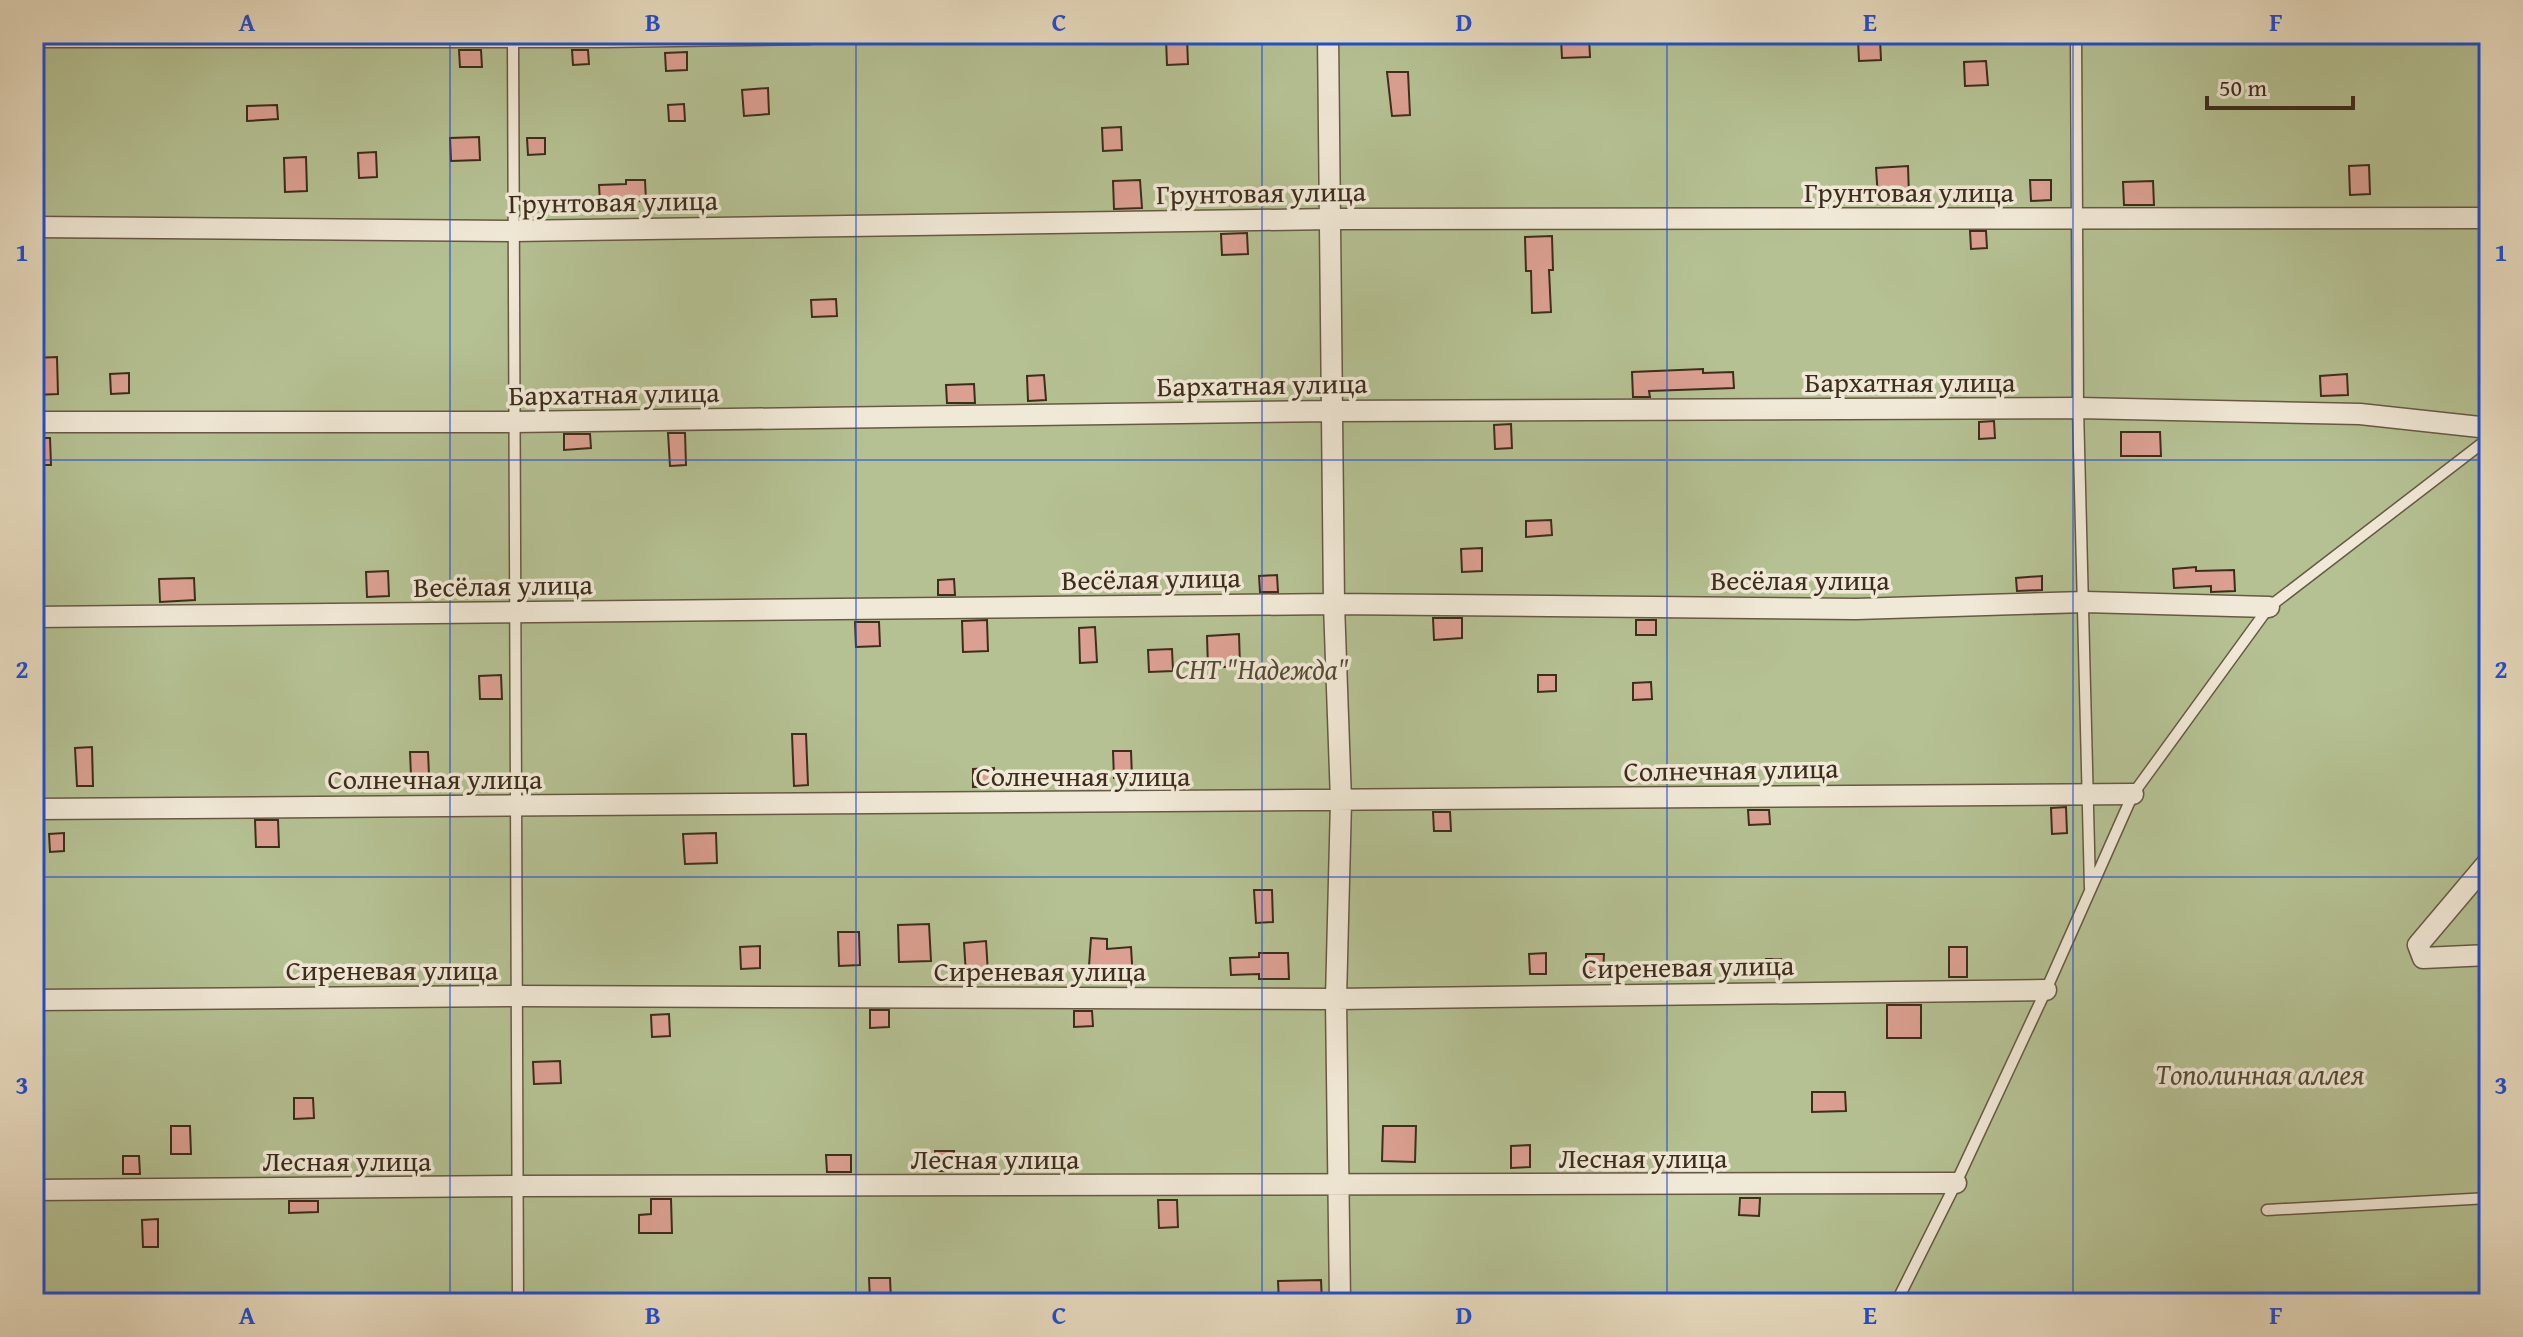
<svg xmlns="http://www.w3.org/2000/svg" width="2523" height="1337" font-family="'Gentium Book Plus',serif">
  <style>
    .green { fill: #b5c193; stroke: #797757; stroke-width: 2 }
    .building { fill: #dca092; stroke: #3d2d1b; stroke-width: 2 }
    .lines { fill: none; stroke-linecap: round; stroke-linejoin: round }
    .lane-casing { stroke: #685944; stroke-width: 13 }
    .street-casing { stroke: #685944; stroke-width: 23 }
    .lane { stroke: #f1e9d7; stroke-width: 10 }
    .street { stroke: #f1e9d7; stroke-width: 20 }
    .grid { fill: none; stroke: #1d4ed8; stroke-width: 2; stroke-opacity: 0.55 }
    .labels { text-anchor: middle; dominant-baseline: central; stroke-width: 7; stroke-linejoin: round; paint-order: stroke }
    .street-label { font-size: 28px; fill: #3d2d1b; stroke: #f1e9d7 }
    .park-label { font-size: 28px; font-style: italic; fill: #554b33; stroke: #f1e9d7 }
    .neatline { fill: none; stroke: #1d4ed8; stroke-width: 3 }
    .grid-label { font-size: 26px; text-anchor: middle; font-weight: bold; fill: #1d4ed8 }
  </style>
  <rect width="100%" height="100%" fill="#e9ddc1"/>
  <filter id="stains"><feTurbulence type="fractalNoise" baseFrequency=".0025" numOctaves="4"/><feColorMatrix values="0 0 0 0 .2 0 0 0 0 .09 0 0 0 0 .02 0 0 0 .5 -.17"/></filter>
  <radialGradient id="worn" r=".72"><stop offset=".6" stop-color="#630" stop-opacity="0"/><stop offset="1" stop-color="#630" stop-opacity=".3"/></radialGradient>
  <path class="green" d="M34,34h2455v1269h-2455z"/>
  <path class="building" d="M1589,37l1,20 -28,1 -1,-19z
    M1187,38l1,26 -21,1 -1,-26z
    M1880,39l1,21 -22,1 -1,-21z
    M459,50h22l1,17h-22z
    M572,50h16l1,14 -16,1z
    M687,52v18l-21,1 -1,-18z
    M1986,61l2,24 -23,1 -1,-24z
    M1387,72h21l2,43 -18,1z
    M768,88l1,26 -25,2 -2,-26z
    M684,104l1,17h-16l-1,-16z
    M277,105l1,14 -31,2v-15z
    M1121,127l1,23 -19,1 -1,-23z
    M479,137l1,23 -29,1 -1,-23z
    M527,138h18v16l-17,1z
    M376,152l1,25 -18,1 -1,-25z
    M306,157l1,34 -22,1 -1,-34z
    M2369,165l1,29 -20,1 -1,-29z
    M1908,166l1,30 -31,1 -2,-29z
    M626,180h19l1,21 -46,1 -1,-17 27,-1z
    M1140,180l2,28 -28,1 -1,-28z
    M2030,180h21v20l-20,1z
    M2153,181l1,24h-30l-1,-23z
    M1970,231h16l1,17 -16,1z
    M1247,233l1,21 -26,1 -1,-21z
    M1552,236l1,34h-4l2,42 -19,1 -1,-42h-5l-1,-34z
    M836,299l1,17 -25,1 -1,-17z
    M57,357l1,37 -24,1v-37z
    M1703,369v4l30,-1 1,16 -85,3 1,6h-17l-1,-25z
    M129,373v20l-18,1 -1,-20z
    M2347,374l1,21 -27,1 -1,-20z
    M1044,375l2,25 -18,1 -1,-25z
    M974,384l1,19h-28l-1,-18z
    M1994,421l1,17 -16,1v-17z
    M1511,424l1,24 -17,1 -1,-24z
    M2121,432h39l1,24h-40z
    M668,433h17l1,32 -16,1z
    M564,434h26l1,14 -27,2z
    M34,438h16l1,27h-17z
    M1551,520l1,15 -26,2v-16z
    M1482,548v23l-20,1 -1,-23z
    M2196,567v4l38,-1 1,21 -24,1v-6l-37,2 -1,-19z
    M388,571l1,25 -22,1 -1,-25z
    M1277,575l1,17h-18l-1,-16z
    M2042,576v14l-25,1 -1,-13z
    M194,578l1,22 -35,2 -1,-23z
    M954,579l1,16h-17v-15z
    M1433,618h29v20l-28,2z
    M987,620l1,31 -25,1 -1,-31z
    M1636,620h20v15h-20z
    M855,622h24l1,24 -24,1z
    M1095,627l2,35 -17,1 -1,-35z
    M1239,634l1,32 -32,2 -1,-32z
    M1172,649l1,22 -24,1 -1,-22z
    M501,675l1,24h-22l-1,-23z
    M1538,675h18v16l-18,1z
    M1651,682l1,17 -19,1v-17z
    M792,734h14l2,51 -14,1z
    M92,747l1,39h-16l-2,-38z
    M1113,751h18l1,26 -18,1z
    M410,752h18l1,23 -18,1z
    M994,768l1,18 -22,1v-18z
    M2066,807l1,26 -15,1 -1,-26z
    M1748,810h21l1,14 -21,1z
    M1433,812h17l1,19h-17z
    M255,820h23l1,27h-23z
    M64,833v18l-14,1 -1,-18z
    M716,833l1,30 -32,1 -2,-30z
    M1254,890h18l1,32 -17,1z
    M929,924l2,37 -32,1 -1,-37z
    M838,932h21l1,33 -21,1z
    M1091,938l16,1v10l24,-2 2,33 -17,1v-13l-27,-2z
    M986,941l2,32 -22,2 -2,-32z
    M760,946v22l-19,1 -1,-22z
    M1949,947h18v30h-18z
    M1259,953h29l1,26h-30v-5l-28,1 -1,-17 29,-1z
    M1546,953v21h-16l-1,-20z
    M1586,954h18l-1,19h-17z
    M1766,959h15v19h-15z
    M1887,1005h34v33h-34z
    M870,1010h19v17l-19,1z
    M1074,1011h18l1,15 -19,1z
    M669,1014l1,22 -18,1 -1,-22z
    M560,1061l1,22 -27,1 -1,-22z
    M1812,1092h33l1,19 -34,1z
    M294,1098h19l1,20 -20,1z
    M171,1126h19l1,28h-20z
    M1383,1126h33l-1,36 -33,-1z
    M1530,1145v22l-19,1v-22z
    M935,1151h19v20h-19z
    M826,1155h25v17h-24z
    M123,1156h16l1,18h-17z
    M1740,1198h20l-1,18 -20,-1z
    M651,1199h20l1,34h-33v-18l12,-1z
    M1158,1200h19l1,27 -19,1z
    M289,1201h29v11l-29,1z
    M158,1219v28h-15l-1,-27z
    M869,1278h21l1,22h-21z
    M1321,1280l1,23h-43l-1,-22z"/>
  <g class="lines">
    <defs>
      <path id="lane" d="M2076,34l2,374 12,480
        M513,36l5,1267
        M2267,1210l222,-12
        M1896,1303l60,-120 90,-193 87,-196 136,-187 220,-169"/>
      <path id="street" d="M1328,34l6,570 7,197 -5,198 4,304
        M34,37h571l204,-3
        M34,227l479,4 818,-12 1158,-1
        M34,422h479l818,-11 747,-3 282,6 129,14
        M34,617l1300,-13 522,5 229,-7 184,5
        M34,809l2099,-15
        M2489,861l-71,84 5,13 66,-3
        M34,1000l484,-4 818,3 710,-9
        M34,1190l482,-4 1440,-3"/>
    </defs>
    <use href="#lane" class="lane-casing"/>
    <use href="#street" class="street-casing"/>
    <use href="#lane" class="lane"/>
    <use href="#street" class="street"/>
  </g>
  <path class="grid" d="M450,34v1269M856,34v1269M1262,34v1269M1667,34v1269M2073,34v1269M34,460h2455M34,877h2455"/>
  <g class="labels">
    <g class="street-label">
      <text x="1909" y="191">Грунтовая улица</text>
      <text transform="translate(1261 192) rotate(-1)">Грунтовая улица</text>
      <text transform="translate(613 201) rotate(-1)">Грунтовая улица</text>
      <text x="1910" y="381">Бархатная улица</text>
      <text transform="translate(1262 384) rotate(-1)">Бархатная улица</text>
      <text transform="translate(614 393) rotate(-1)">Бархатная улица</text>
      <text transform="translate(1151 578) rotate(-1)">Весёлая улица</text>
      <text x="1800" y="579">Весёлая улица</text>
      <text transform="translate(503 585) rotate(-1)">Весёлая улица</text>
      <text transform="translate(1731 769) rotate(-1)">Солнечная улица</text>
      <text x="1083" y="775">Солнечная улица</text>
      <text x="435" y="778">Солнечная улица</text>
      <text transform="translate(1688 966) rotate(-1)">Сиреневая улица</text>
      <text x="392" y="969">Сиреневая улица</text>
      <text x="1040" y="970">Сиреневая улица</text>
      <text x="1643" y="1157">Лесная улица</text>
      <text x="995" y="1158">Лесная улица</text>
      <text x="347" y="1160">Лесная улица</text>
    </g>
    <g class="park-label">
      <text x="1262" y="668">СНТ "Надежда"</text>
      <text x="2260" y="1073">Тополинная аллея</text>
    </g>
  </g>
  <rect width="2523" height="1337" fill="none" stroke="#e9ddc1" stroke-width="88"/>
  <path d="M2207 96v12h146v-12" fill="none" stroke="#3d2d1b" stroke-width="4"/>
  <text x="2219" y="96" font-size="24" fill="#3d2d1b" stroke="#f1e9d7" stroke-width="6" paint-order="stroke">50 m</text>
  <rect x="44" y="44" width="2435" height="1249" class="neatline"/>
  <g class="grid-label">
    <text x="247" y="31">A</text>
    <text x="653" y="31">B</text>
    <text x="1059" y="31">C</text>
    <text x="1464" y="31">D</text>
    <text x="1870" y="31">E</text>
    <text x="2276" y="31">F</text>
    <text x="22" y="261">1</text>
    <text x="2501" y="261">1</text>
    <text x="22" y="678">2</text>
    <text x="2501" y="678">2</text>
    <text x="22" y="1094">3</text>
    <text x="2501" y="1094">3</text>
    <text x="247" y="1324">A</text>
    <text x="653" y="1324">B</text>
    <text x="1059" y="1324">C</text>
    <text x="1464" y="1324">D</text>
    <text x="1870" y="1324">E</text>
    <text x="2276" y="1324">F</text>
  </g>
  <rect width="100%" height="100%" filter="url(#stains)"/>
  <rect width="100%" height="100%" fill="url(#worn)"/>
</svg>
